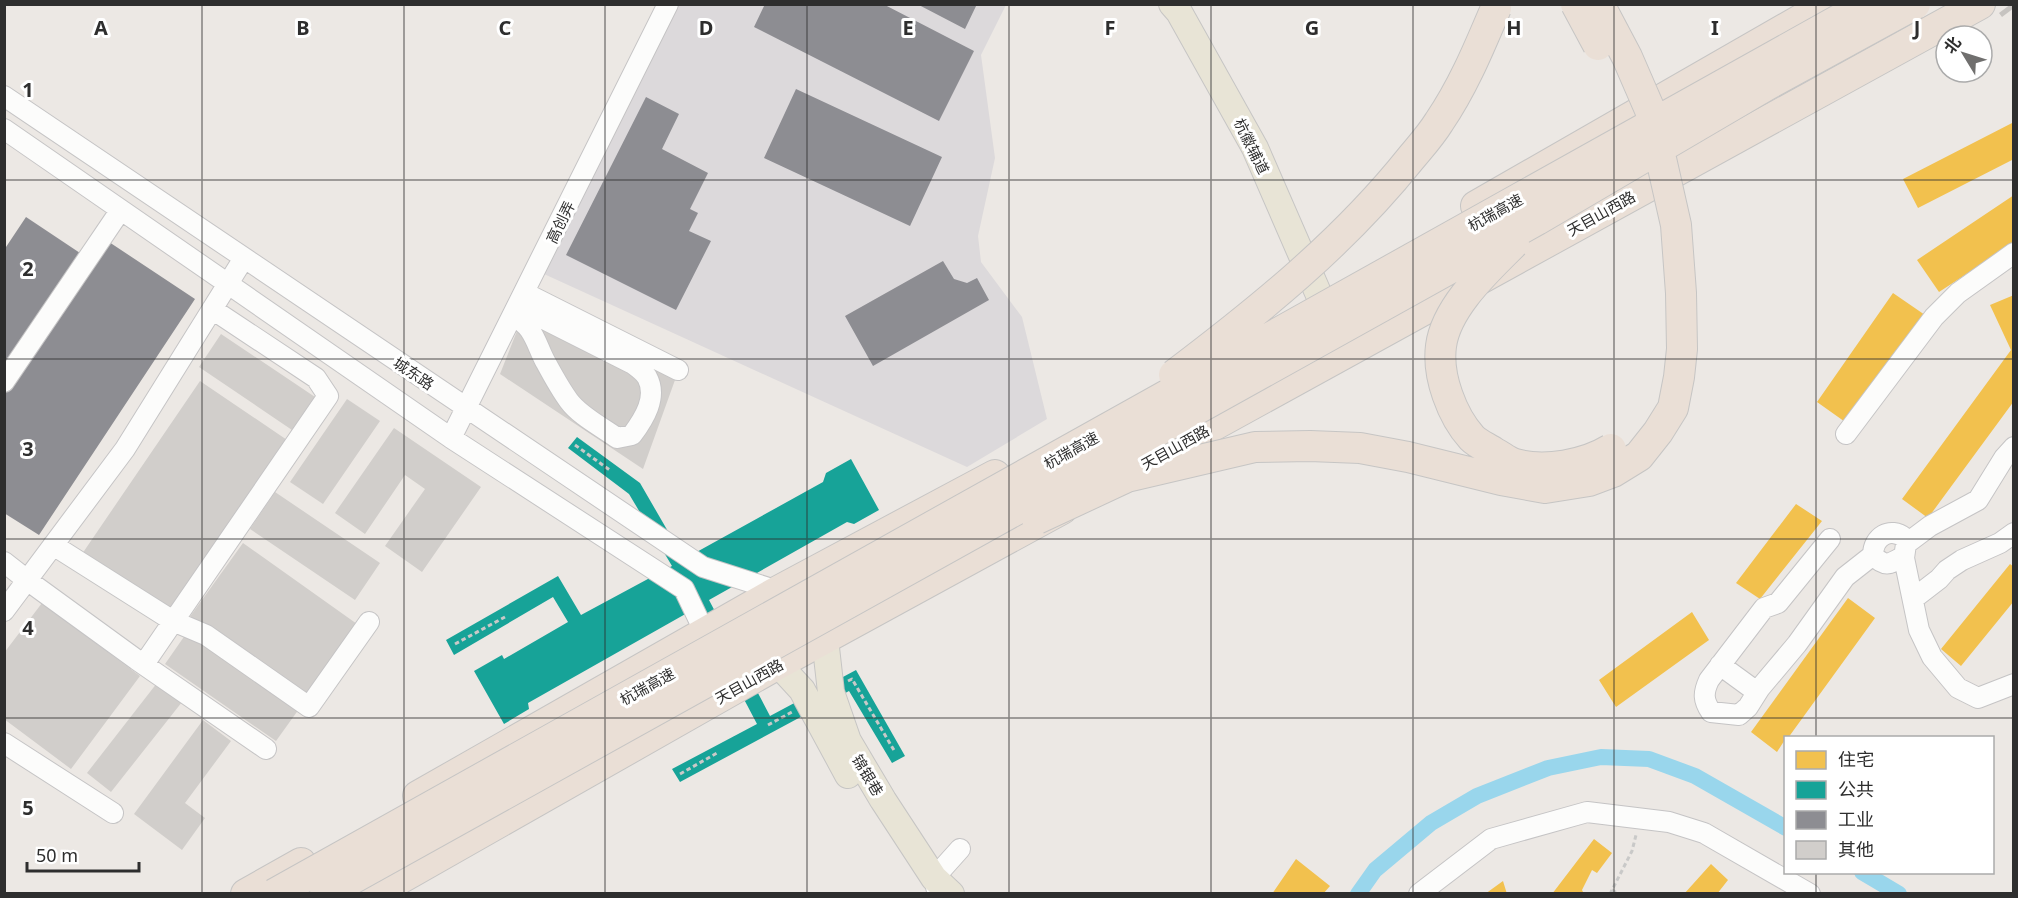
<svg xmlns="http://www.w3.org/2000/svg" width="2018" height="898" font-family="'Noto Sans','Noto Sans SC',sans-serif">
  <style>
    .industrial { fill: #dcd9db }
    .homes { fill: #f2c14e }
    .public { fill: #17a398 }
    .industry { fill: #8d8d92 }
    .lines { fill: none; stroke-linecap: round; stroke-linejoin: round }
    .canal { stroke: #99d6ec; stroke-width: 16 }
    .building { fill: #d1cecb }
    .highway-tunnel { stroke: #c6c3c0; stroke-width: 30; stroke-dasharray: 30 15; stroke-linecap: butt }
    .minor-casing { stroke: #c5c4c5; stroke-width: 22 }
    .major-casing { stroke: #c6c5c4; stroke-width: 28 }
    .highway-casing { stroke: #c6c5c4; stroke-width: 32 }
    .path { stroke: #c9c9c8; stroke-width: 3; stroke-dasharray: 4.5 3; stroke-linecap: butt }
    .minor { stroke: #fcfcfb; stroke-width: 20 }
    .major { stroke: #e8e4d6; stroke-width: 26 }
    .highway { stroke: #eadfd6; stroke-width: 30 }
    .highway-bridge-casing { stroke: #c6c5c4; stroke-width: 32; stroke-linecap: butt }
    .highway-bridge { stroke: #eadfd6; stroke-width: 30 }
    .grid { fill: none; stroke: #2e2e2e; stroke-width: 1.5; stroke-opacity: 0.55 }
    .labels { text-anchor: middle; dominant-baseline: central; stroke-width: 6; stroke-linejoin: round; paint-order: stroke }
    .street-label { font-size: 15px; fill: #2e2e2e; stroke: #fff }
    .grid-label { font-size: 20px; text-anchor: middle; font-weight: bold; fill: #2e2e2e; stroke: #fff; stroke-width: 6; stroke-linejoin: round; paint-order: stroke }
  </style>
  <rect width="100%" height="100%" fill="#ece8e4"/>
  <path class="industrial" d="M678,5h328l-25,50 14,103 -17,78 3,26 41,55 25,102 -80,48 -423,-193z"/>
  <path class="homes" d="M2014,122v37l-96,49 -15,-29z
    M2014,195v48l-75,49 -22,-32z
    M1893,293l32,22 -77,109 -31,-22z
    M2014,295v106l-86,117 -26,-19 109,-149 -21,-45z
    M1796,504l26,17 -62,78 -24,-16z
    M2010,564l4,3v34l-53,65 -20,-17z
    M1848,598l27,20 -87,120h-2l-9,14 -26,-20z
    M1692,612l17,28 -93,67 -17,-27z
    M1594,839l18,14 -15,20 -5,-3 -10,20 2,4h-32z
    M1296,859l34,27 -7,8h-51z
    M1711,864l17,16 -11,14h-33z
    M1503,881l4,13h-22z"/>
  <path class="public" d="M577,437l63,46 44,76 139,-77 3,-9 25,-14 28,51 -25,14 -7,-2 -138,78 61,116 86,-46 49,86 -13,7 -43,-72 -169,91 -8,-13 85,-45 -61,-116 -168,95 1,6 -25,15 -30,-53 28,-16 2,4 64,-37 -15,-25 -99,58 -8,-15 112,-64 23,39 91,-49 -43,-72 -61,-46z"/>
  <path class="industry" d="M765,4h118l91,47 -35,70 -185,-94z
    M917,4h60l-12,25z
    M796,89l146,68 -32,69 -146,-68z
    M646,97l33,17 -17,35 46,24 -18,36 8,4 -9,18 22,10 -35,69 -110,-55z
    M26,217l54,36 -76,113v-116z
    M106,240l89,59 -156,236 -35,-22v-119z
    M943,261l11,18 13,4 10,-5 12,22 -116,66 -28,-50z"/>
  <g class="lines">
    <path class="canal" d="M1862,872l37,22
      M1358,894l17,-24 56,-47 46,-27 71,-28 53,-11 48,2 46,17 91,52"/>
  </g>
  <path class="building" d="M528,303l147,77 -32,89 -143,-95z
    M221,334l94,63 -23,33 -93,-63z
    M200,381l90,61 -117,173 -91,-61z
    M347,399l33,22 -57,83 -33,-22z
    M394,428l87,59 -59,85 -37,-26 40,-57 -20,-14 -40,59 -30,-21z
    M275,492l105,71 -25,37 -105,-71z
    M243,543l114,81 -55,76 -113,-82z
    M42,603l98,73 -69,93 -67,-50v-66z
    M188,631l111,78 -23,32 -111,-77z
    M157,683l25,19 -71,90 -24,-19z
    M203,720l28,21 -46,62 20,15 -23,32 -48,-36z"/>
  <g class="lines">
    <path class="highway-tunnel" d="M2011,4l3,4"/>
    <defs>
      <path id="minor" d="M4,96l699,471 75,24 3,3
        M4,129l447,309 233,151 21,44 10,4
        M525,293l153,77
        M513,317c20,7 23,27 32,44 7,13 15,28 24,40 11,15 33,26 48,37l15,-3c12,-16 26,-38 15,-58 -3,-5 -10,-10 -14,-13l-115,-58
        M4,382l116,-171
        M1846,434l88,-117 24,-24 56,-40
        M451,438l217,-434
        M2014,447l-10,11 -26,42 -48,26 -24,18 -2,14 15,72 13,27 26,31 20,10 36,-14
        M1830,539l-52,64 -14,5 -55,72c-6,13 -6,20 2,32l28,3 9,-8 12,-19 37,-44 48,-67 28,-22
        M53,545l120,76 33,14 103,72 60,-85
        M1904,556c-14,8 -19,12 -31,-1 0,-18 17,-29 32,-17l1,6
        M4,562l23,18 110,80 129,89
        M1913,599l26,-20 8,-9 15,-10 38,-17 14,-10
        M4,611l121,-162 119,-191
        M144,664l184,-268 -12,-18 -104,-69
        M1720,665l37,27
        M4,743l109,70
        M937,891l-3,-13 26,-29
        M1419,894l72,-55 96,-27 82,10 35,11 106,61"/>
      <path id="major" d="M1172,4l7,8 76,136 64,147
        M825,639l6,53 17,49 35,59 51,78 17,16
        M778,664l24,26 46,85"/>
      <path id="highway" d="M1476,206l352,-202
        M1127,473l853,-469
        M418,796l360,-205 217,-116
        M246,894l55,-31
        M373,894l405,-230 284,-155"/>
    </defs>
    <use href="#minor" class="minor-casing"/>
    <use href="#major" class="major-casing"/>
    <use href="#highway" class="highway-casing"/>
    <path class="path" d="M575,445l36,26
      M455,644l50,-27
      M848,681l4,-2 43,73
      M768,725l24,-13
      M680,774l37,-21
      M1612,890l7,4
      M1610,894l22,-43 4,-16"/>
    <use href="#minor" class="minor"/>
    <use href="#major" class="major"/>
    <use href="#highway" class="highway"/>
    <defs>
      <path id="highway-bridge" d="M1576,4l22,41
        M1514,243c-27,27 -68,64 -73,103 -4,30 11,70 31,92 6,6 16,10 23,15 6,3 13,9 20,11 30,8 70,1 96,-15
        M1174,375c86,-65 170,-133 237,-217 10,-12 20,-23 28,-36 24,-35 40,-74 57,-114
        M1037,519l90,-42 128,-30 55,-1 50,2 48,9 93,23 44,8 44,-7 24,-9 26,-16 19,-24 15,-24 6,-31 3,-28 -1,-56 -5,-68 -26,-115 -23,-53 -28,-53
        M274,894l1593,-890
        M325,894l1212,-674 230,-135 148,-81"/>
    </defs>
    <use href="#highway-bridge" class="highway-bridge-casing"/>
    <use href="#highway-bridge" class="highway-bridge"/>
  </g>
  <path class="grid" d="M202,4v890M404,4v890M605,4v890M807,4v890M1009,4v890M1211,4v890M1413,4v890M1614,4v890M1816,4v734M4,180h2010M4,359h2010M4,539h2010M4,718h2010M1816,872v22"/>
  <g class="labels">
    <g class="street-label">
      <text transform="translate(1252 146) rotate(64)">杭徽辅道</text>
      <text transform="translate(1495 212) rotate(-29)">杭瑞高速</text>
      <text transform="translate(1601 213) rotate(-29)">天目山西路</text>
      <text transform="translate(560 222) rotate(-64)">高创弄</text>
      <text transform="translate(414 373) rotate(34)">城东路</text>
      <text transform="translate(1175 447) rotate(-29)">天目山西路</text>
      <text transform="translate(1071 450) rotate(-29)">杭瑞高速</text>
      <text transform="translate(749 681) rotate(-29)">天目山西路</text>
      <text transform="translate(647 686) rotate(-29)">杭瑞高速</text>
      <text transform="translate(868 775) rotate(59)">锦银巷</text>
    </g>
  </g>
  <g class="grid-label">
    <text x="101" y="35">A</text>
    <text x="303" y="35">B</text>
    <text x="505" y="35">C</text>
    <text x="706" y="35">D</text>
    <text x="908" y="35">E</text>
    <text x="1110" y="35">F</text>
    <text x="1312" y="35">G</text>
    <text x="1514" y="35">H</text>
    <text x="1715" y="35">I</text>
    <text x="1917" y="35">J</text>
    <text x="28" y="97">1</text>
    <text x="28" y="276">2</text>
    <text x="28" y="456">3</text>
    <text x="28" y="635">4</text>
    <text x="28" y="815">5</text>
  </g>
  <rect width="2018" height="898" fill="none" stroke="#2e2e2e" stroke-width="12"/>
  <rect x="1784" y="736" width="210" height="138" fill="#ffffff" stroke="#ababab" stroke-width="1.5"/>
  <rect x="1796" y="751" width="30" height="18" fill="#f2c14e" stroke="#ababab" stroke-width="1.5"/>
  <text x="1838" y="766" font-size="18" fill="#2e2e2e">住宅</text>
  <rect x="1796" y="781" width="30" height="18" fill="#17a398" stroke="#ababab" stroke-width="1.5"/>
  <text x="1838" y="796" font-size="18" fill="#2e2e2e">公共</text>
  <rect x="1796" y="811" width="30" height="18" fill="#8d8d92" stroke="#ababab" stroke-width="1.5"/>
  <text x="1838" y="826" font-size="18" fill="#2e2e2e">工业</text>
  <rect x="1796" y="841" width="30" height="18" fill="#d1cecb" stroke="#ababab" stroke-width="1.5"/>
  <text x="1838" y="856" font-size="18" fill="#2e2e2e">其他</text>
  <g transform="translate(1964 54) rotate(308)"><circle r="28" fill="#ffffff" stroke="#ababab" stroke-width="1.5"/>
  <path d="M0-4.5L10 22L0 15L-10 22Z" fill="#706f6e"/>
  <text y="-9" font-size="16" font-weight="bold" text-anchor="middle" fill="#2e2e2e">北</text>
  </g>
  <path d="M27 862v9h112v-9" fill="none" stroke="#2e2e2e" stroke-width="3"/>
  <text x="36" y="862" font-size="18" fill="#2e2e2e" stroke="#ffffff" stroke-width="4.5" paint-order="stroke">50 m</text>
</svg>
